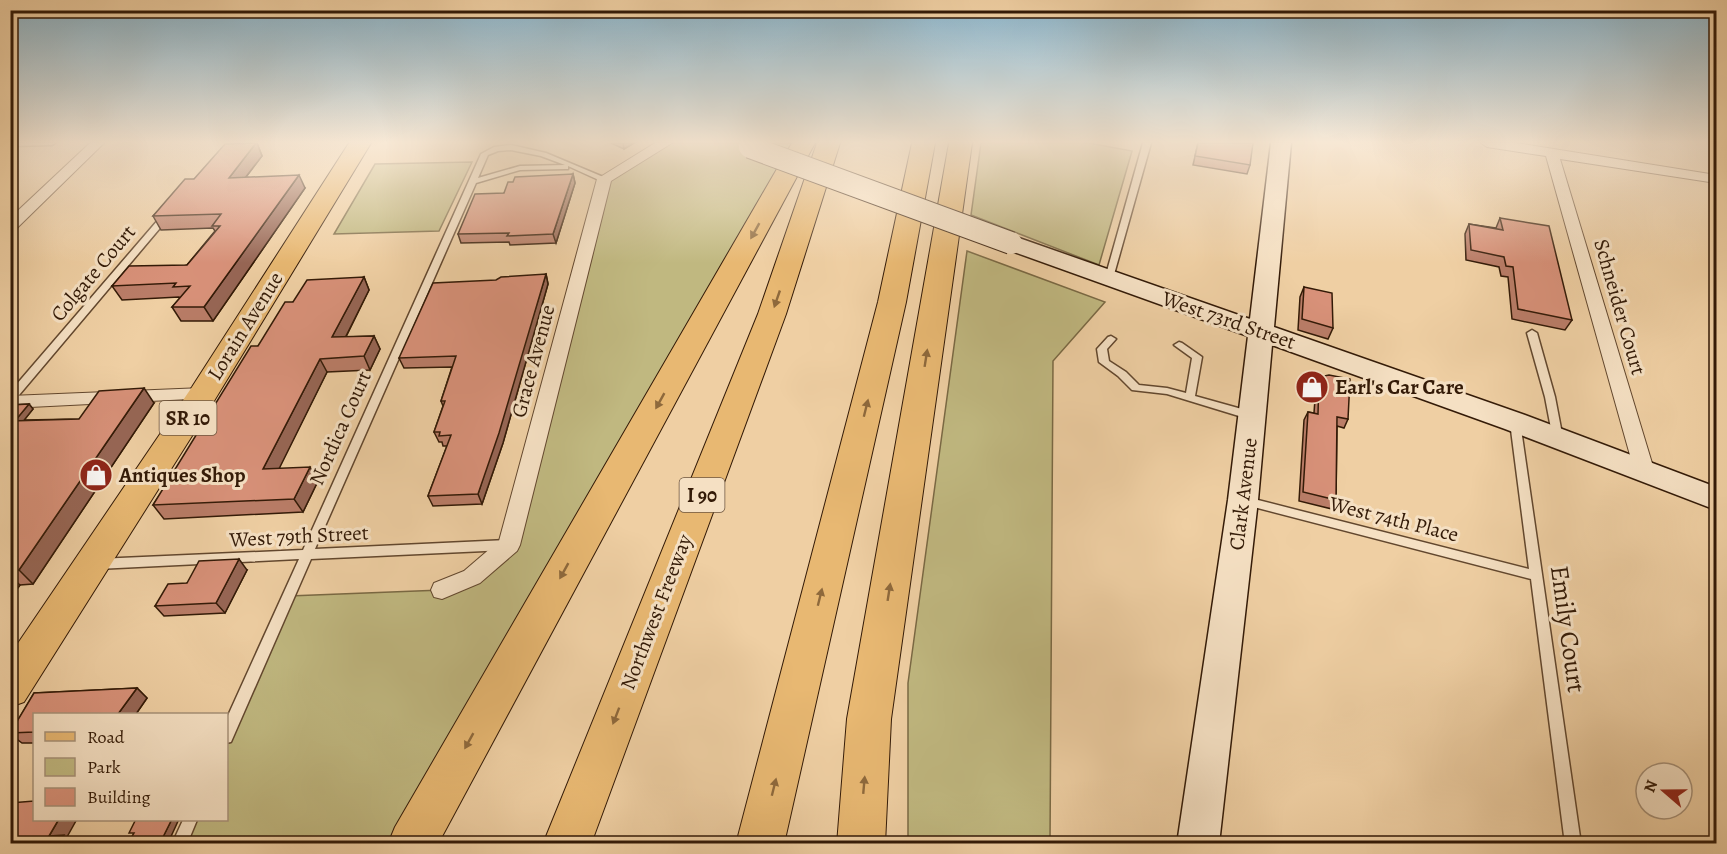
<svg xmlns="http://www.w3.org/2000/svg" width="1727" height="854" font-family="Alegreya,serif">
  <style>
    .green { fill: #c0b880; stroke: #7a6944; stroke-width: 1.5 }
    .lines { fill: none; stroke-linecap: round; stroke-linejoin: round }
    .lane-casing { stroke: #62472e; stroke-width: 3 }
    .street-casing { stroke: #62472e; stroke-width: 2 }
    .secondary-casing { stroke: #331a07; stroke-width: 3 }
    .primary-casing { stroke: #331a07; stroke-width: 2 }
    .highway-casing { stroke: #331a07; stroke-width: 2 }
    .lane { fill: #f5e0c3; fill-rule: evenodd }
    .street { fill: #f5e0c3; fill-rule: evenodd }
    .secondary { fill: #f5e0c3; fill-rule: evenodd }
    .primary { fill: #e8b872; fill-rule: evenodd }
    .highway { fill: #e8b872; fill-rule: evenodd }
    .secondary-bridge-casing { stroke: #331a07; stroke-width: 24; stroke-linecap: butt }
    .secondary-bridge { stroke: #f5e0c3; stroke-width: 22 }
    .wall { fill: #ba7d68; stroke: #331a07; stroke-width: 1.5 }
    .shaded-wall { fill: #976655; stroke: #331a07; stroke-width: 1.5 }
    .building { fill: #d89179; stroke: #331a07; stroke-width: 1.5 }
    .oneway { fill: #8e693c }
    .labels { text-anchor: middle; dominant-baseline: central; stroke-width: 6; stroke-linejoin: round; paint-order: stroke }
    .shield { fill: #f5e0c3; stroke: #6d553f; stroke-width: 1.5 }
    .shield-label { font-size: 20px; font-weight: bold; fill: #331a07 }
    .street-label { font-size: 21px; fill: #331a07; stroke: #f5e0c3 }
    .poi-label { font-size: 21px; font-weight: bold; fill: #331a07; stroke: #f5e0c3; text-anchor: start }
    .near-street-label { font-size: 26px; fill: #331a07; stroke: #f5e0c3 }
  </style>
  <rect width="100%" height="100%" fill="#efcfa3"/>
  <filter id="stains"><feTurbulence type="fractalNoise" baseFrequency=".00333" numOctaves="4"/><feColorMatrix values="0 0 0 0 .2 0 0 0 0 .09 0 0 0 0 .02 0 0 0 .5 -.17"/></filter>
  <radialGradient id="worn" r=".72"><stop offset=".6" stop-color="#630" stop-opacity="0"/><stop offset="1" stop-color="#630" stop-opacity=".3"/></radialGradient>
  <path class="green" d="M666,143h138l-392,700 -233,1 11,-24h36l1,-83 62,-141 153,-6 67,-45 95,-366z
    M981,143h108l43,8 -33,114 -128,-50z
    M472,162l-33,69 -105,3 41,-70z
    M967,251l138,51 -52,59 -3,482h-142v-160z"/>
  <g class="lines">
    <defs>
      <path id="lane" d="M10,143h45l-3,2 -42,1z
        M1143,143h8l-38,135 -4,3 -3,-1 -1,-2z
        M511,145l35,8 62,26 -7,2 -33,-15v3h-3l-45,1 -44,13 -161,366 192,-9 4,2 2,3 -2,3 -4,2 -196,9 -80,183 -5,1v-23l73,-161 -202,10 -4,-2 -2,-3 2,-3 4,-2 206,-9 178,-396 13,-7zM511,150l30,6 24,9 -45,1 -42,12 10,-23 10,-4z
        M164,213h3l4,2 -157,186 -4,1v-10z
        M1532,330l5,3 18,64 8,42 -5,4 -5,-4 -8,-42 -18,-64z
        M1111,336l5,3 -9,10 2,12 17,11 13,13 28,3 19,5 6,-35 -18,-13 5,-3 3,1 20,14 -7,39 61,17 1,3 -5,4 -85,-26 -35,-4 -14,-14 -19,-14 -2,-13 11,-12z
        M1515,418l5,4 61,422h-16l-34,-265 -285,-74 -4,-1 -2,-3 2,-3 4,-1 283,72 -19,-147z
        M183,820h14l-10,24h-15z"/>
      <path id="street" d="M90,143h14l-89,87 -5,1v-13z
        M655,143h17l-61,38 -91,364 -3,6 -37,32 -38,16 -8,-2 -3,-7 3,-7 30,-12 35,-30 98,-362z
        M1481,143h35l200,32v8l-156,-24 95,314 -3,5 -7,2 -7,-2 -3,-5 -89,-317 -59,-9z
        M203,388l7,2 2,4 -2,4 -200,10v-12z"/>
      <path id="secondary" d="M1271,143h20l-17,184 251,88 191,72v23l-211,-81 -233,-84 -14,155 -39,344h-42l51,-344 20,-164 -245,-88 -3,-5 3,-5 8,-2 8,2 231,81z"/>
      <path id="primary" d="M349,143h22l-157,258 -190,301 -14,5v-52l182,-268z"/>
      <path id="highway" d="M792,143h23l-377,701h-50l7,-17z
        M817,143h23l-54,171 -195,530h-48l215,-530z
        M912,143h23l-29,159 -122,542h-48l142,-542z
        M949,143h23l-81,576 -6,125h-48l10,-125z"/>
    </defs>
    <use href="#lane" class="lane-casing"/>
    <use href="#street" class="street-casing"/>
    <use href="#secondary" class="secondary-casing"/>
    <use href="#primary" class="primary-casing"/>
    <use href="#highway" class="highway-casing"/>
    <use href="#lane" class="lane"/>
    <use href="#street" class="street"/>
    <use href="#secondary" class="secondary"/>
    <use href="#primary" class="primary"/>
    <use href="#highway" class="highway"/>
    <defs>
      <path id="secondary-bridge" d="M750,147l261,96"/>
    </defs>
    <use href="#secondary-bridge" class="secondary-bridge-casing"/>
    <use href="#secondary-bridge" class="secondary-bridge"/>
  </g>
  <path class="wall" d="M256,143h1l5,13 -16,21 59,11 -92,133h-32l-9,-14 8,-9 -1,-1 -57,3 -10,-14 75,-21 28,-34 -2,-3 -52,2 -8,-14 41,-37z
    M611,143h23l-10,6z
    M1198,143l52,22 -3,9 -54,-9z
    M573,174l2,9 -19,60 -46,2 -1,-3 -48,1 -3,-9 46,-41z
    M1500,218l72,102 -7,10 -53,-11 -4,-42 -7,-1 -2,-9 -33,-7 -1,-26 4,-10 27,4z
    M546,274l2,10 -45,159 -21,61 -49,2 -5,-10 19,-50h-4l-1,-4h-3l-5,-10 9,-26 -2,-5 11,-34 -48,1 -5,-10z
    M364,277l5,13 -23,47 28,-1 6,13 -10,21 -43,2 -48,96 39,13 -15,31 -139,7 -11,-14 105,-159 35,-44z
    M1304,287l29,41 -5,11 -30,-9 2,-33z
    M1319,377l29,42 -4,9 -7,-2 -1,74 -4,9 -33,-8 5,-81 4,-8 6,1 2,-28z
    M154,403l-121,181 -13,1 -10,13v-193l19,-1 4,5 -9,11 55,-1z
    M247,570l-22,43 -61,3 -9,-10 32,-23z
    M137,688l10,10 -11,16h-102v29h-12l-12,-9 24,-41z"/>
  <path class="shaded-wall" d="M256,143h1l5,13 -27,35 -6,-13z
    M623,143h11l-10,6z
    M573,174l2,9 -19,60 -3,-9z
    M299,175l6,13 -92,133 -9,-14z
    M546,274l2,10 -45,159 -21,61 -4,-10z
    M364,277l5,13 -30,60 -7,-13z
    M374,336l6,13 -10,21 -6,-14z
    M320,359l7,13 -55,111 -9,-14z
    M144,388l10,15 -121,181 -14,-14z
    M29,404l4,5 -19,24 -4,-7z
    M310,467l8,14 -15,31 -9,-13z
    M239,559l8,11 -22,43 -9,-10z
    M10,576l10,9 -10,13z
    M137,688l10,10 -11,16h-18z
    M59,819h18l-10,18 9,6h-17l-10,-7z
    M172,819h7l-11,24h-8z"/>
  <path class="building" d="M256,143l-27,35 70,-3 -95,132h-32l18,-21 -17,1 3,-4 -64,3 17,-20 58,-1 33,-39h-8l9,-12 -68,2 32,-37h9l31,-35z
    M1198,143h55l-3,22 -55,-9z
    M573,174l-20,60 -46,2 2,-3 -51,1 17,-40 29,-1 4,-11h5l2,-5z
    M1500,218l49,8 23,94 -54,-11 -5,-42 -7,-1 -2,-9 -33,-7 -2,-26 34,6z
    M546,274l-47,159 -21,61 -50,2 23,-61 -12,1 1,-4h-6l11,-31h-4l15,-45 -57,2 34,-75 63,-3 5,-3z
    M364,277l-32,60 42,-1 -10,20 -44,3 -57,110 47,-2 -16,32 -141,6 98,-159h7l27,-44h8l14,-22z
    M1304,287l28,6 1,35 -31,-9z
    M1329,375l21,4 -2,40 -11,-2 -1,83 -33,-8 5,-80 10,2 1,-37z
    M144,388l-125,182h-9v-149l69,-2 20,-28z
    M29,404l-14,17h-5v-16z
    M239,559l-23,44 -61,3 13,-22 19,-1 12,-22z
    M137,688l-19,26h-84v18l-24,1 24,-40z
    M34,801v18h25l-10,17 15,-1 -5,8h-49v-40z
    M136,819h36l-12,24h-32l6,-10h-5z"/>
  <defs><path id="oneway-solid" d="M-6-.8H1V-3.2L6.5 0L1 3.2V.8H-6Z" transform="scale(1.5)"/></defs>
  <g class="oneway">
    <use href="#oneway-solid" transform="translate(755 231) rotate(119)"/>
    <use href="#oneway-solid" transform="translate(777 299) rotate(109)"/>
    <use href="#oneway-solid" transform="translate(926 358) rotate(-81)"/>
    <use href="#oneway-solid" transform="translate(660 401) rotate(119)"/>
    <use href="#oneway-solid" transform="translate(866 408) rotate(-76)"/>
    <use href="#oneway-solid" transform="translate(564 571) rotate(119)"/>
    <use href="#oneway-solid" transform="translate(889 592) rotate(-81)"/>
    <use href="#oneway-solid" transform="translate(820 597) rotate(-76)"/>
    <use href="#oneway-solid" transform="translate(616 716) rotate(111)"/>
    <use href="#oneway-solid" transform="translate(469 741) rotate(119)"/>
    <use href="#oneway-solid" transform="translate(864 785) rotate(-85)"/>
    <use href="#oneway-solid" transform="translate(774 787) rotate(-76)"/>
  </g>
  <linearGradient id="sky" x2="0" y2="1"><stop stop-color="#89b5cd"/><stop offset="0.54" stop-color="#f8e9d6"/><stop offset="1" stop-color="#f8e9d6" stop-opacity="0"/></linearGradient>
  <rect width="1727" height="263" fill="url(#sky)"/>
  <defs>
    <symbol id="shop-disc" viewBox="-11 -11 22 22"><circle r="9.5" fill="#8f2418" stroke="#f5e0c3"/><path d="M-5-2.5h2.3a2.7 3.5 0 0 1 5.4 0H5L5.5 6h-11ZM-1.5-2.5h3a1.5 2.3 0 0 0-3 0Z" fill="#fff"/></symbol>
  </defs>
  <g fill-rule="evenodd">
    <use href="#shop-disc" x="1293" y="368" width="38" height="38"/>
    <use href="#shop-disc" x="77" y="456" width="38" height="38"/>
  </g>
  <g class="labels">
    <g class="shield">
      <rect x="159.5" y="401" width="57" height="34" rx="4.5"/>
      <rect x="679.5" y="478" width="45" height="34" rx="4.5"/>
    </g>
    <g class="shield-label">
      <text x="188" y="418">SR 10</text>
      <text x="702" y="495">I 90</text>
    </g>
    <g class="street-label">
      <text transform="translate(93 273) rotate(-50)">Colgate Court</text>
      <text transform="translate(1620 307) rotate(74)">Schneider Court</text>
      <text transform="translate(1229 320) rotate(19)">West 73rd Street</text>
      <text transform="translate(245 326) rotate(-58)">Lorain Avenue</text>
      <text transform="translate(533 361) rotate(-75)">Grace Avenue</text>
      <text transform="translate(340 428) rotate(-66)">Nordica Court</text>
      <text transform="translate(1243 494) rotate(-83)">Clark Avenue</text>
      <text transform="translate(1394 519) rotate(14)">West 74th Place</text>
      <text transform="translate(299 536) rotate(-3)">West 79th Street</text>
      <text transform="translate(656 612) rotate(-69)">Northwest Freeway</text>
    </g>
    <g class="poi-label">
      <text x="1335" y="387">Earl's Car Care</text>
      <text x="119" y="475">Antiques Shop</text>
    </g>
    <g class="near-street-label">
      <text transform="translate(1568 629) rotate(82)">Emily Court</text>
    </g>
  </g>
  <rect width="1727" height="854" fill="none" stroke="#efcfa3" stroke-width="36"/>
  <rect x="12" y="12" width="1703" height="830" fill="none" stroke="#331a07" stroke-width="3"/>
  <rect x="18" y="18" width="1691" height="818" fill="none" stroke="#331a07" stroke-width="1.5"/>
  <rect x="33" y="713" width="195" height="108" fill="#f5e0c3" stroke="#a79178" stroke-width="1.5"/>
  <rect x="45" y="732" width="30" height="9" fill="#e8b872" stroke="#a79178" stroke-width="1.5"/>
  <text x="87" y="743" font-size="18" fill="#331a07">Road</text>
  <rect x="45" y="758" width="30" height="18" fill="#c0b880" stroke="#a79178" stroke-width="1.5"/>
  <text x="87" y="773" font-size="18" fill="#331a07">Park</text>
  <rect x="45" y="788" width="30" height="18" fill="#d89179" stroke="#a79178" stroke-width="1.5"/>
  <text x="87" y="803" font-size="18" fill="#331a07">Building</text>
  <g transform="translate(1664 791) rotate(290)"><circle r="28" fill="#f5e0c3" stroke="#a79178" stroke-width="1.5"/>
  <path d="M0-4.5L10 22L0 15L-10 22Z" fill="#8f2418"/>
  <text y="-9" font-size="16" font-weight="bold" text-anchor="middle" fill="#331a07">N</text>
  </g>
  <rect width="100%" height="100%" filter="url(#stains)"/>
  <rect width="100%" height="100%" fill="url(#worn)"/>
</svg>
